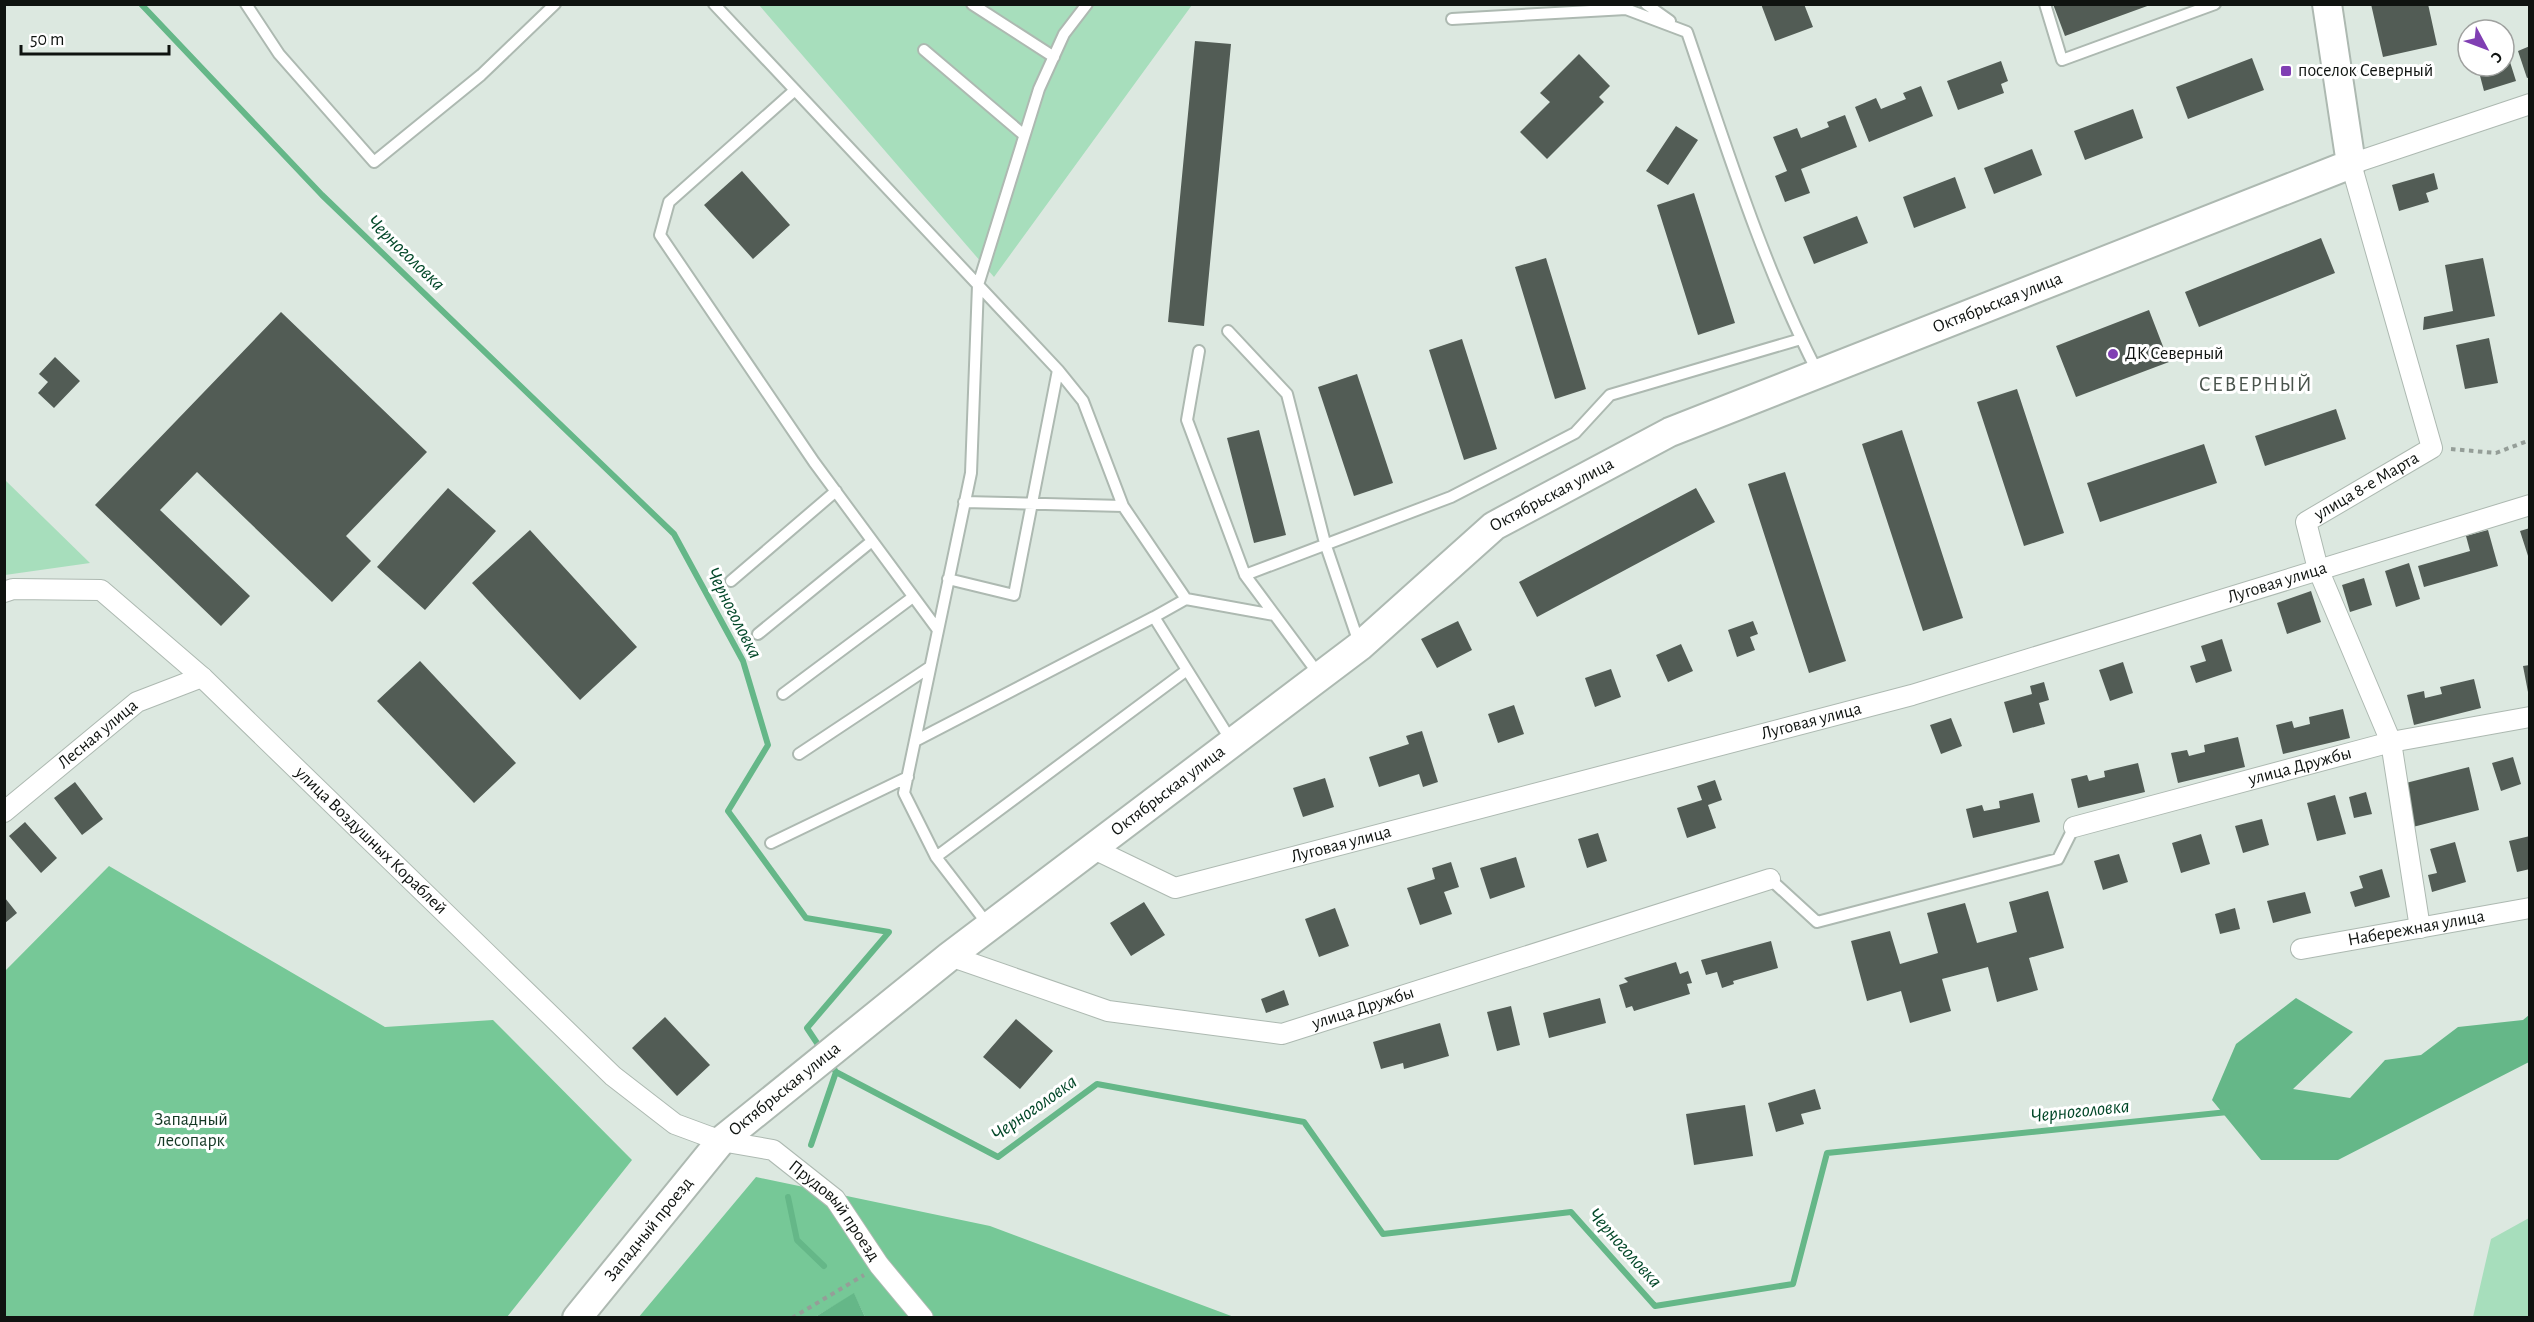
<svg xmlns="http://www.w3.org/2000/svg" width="2534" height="1322" font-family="'Alegreya Sans',sans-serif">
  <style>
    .green { fill: #a7debc }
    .forest { fill: #76c897 }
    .water { fill: #65b788 }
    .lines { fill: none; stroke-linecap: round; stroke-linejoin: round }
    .stream { stroke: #65b788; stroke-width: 6 }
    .building { fill: #525c55 }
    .lane-casing { stroke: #adb9b1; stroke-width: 14 }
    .street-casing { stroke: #adb9b1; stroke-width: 22 }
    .secondary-casing { stroke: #adb9b1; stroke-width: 32 }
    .path { stroke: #959e98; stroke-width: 4; stroke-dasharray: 4.5 4.5; stroke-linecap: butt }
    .lane { stroke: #fff; stroke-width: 10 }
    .street { stroke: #fff; stroke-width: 20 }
    .secondary { stroke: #fff; stroke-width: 28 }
    .poi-dot { fill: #803fb3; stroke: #fff; stroke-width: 2 }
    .labels { text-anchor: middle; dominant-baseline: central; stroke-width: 6; stroke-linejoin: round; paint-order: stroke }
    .poi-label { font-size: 18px; fill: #0f1310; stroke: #fff; text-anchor: start }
    .street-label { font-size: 18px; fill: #0f1310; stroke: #fff }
    .park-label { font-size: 18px; fill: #133723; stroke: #fff }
    .water-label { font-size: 20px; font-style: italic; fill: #024728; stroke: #fff }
    .quarter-label { font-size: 21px; letter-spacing: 1.5px; fill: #4a544d; stroke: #fff }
  </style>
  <rect width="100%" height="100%" fill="#dce8e0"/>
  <path class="green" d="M759,5h433l-198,272z
    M5,480l85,83 -85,12z
    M2529,1218v99h-56l18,-78z"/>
  <path class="forest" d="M109,866l276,161 108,-7 139,140 -125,157h-502v-346z
    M756,1177l234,49 244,91h-369l-11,-23 -39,23 -177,1z"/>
  <path class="water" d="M2296,998l57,34 -60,57 57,9 35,-38 36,-5 37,-28 65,-7 6,-5v47l-191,98h-77l-49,-60 24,-56z
    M854,1293l11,24h-50z"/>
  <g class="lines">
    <path class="stream" d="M141,4l181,191 352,339 69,127 25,84 -40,66 78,107 83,14 -82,96 14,21
      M830,1063l6,9 162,85 99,-73 207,38 79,112 188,-22 84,94 138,-22 34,-131 401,-41
      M811,1145l25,-73
      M788,1197l9,43 27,26"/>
  </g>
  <path class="building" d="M1761,4h43l9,23 -38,14z
    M2053,4h97v1l-85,31z
    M2371,4h57l9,41 -54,12z
    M1195,41l36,3 -27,282 -36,-4z
    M2530,46v31l-3,1 -9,-27z
    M1579,54l31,32 -11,11 5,5 -57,57 -27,-27 30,-30 -10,-9z
    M2252,58l12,32 -76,29 -12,-32z
    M2001,61l7,20 -7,3 3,9 -46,17 -11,-29z
    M2510,62l6,19 -32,10 -5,-19z
    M1921,86l12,30 -64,26 -14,-35 21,-9 5,11 25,-10 -3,-6z
    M2133,109l10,29 -58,22 -11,-29z
    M1845,115l12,32 -56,22 9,24 -25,9 -10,-26 12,-5 -14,-34 24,-9 4,10 28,-11 -2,-5z
    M1676,126l22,14 -30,45 -22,-14z
    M2032,149l10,26 -48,19 -10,-26z
    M742,171l48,54 -37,34 -49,-54z
    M2434,173l4,16 -12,4 3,9 -30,9 -7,-26z
    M1955,177l11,31 -52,20 -11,-31z
    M1694,193l41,130 -37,12 -41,-130z
    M1857,216l11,27 -54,21 -11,-27z
    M2321,238l14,35 -136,54 -14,-35z
    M1546,258l40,131 -31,10 -40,-132z
    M2483,258l12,58 -72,14 1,-13 29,-6 -8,-46z
    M2149,310l20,52 -93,35 -20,-51z
    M281,312l146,140 -81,84 25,25 -39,41 -135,-130 -37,38 90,86 -29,30 -126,-121z
    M2489,338l9,45 -33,6 -9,-44z
    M1462,339l35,110 -33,11 -35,-110z
    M55,357l25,24 -26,27 -16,-15 10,-11 -9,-8z
    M1357,374l36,109 -39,13 -36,-109z
    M2017,389l47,144 -40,13 -47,-144z
    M2336,409l10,30 -81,27 -10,-30z
    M1259,430l27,105 -32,8 -27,-105z
    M1902,430l61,188 -40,13 -61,-187z
    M2204,444l13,39 -117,39 -13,-39z
    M1785,472l61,189 -37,12 -61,-189z
    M448,488l48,43 -71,79 -48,-43z
    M1696,488l19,34 -178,95 -18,-35z
    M2530,528v31h-1l-9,-28z
    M530,530l107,117 -57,53 -108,-117z
    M2488,530l10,36 -74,21 -6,-21 52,-15 -4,-15z
    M2409,563l11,36 -24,8 -11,-36z
    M2364,578l8,27 -22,7 -8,-27z
    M2311,591l10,31 -34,12 -10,-31z
    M1458,621l14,29 -35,18 -16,-29z
    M1753,621l5,13 -8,3 5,13 -18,7 -9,-27z
    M2222,639l10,32 -36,12 -6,-17 16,-5 -5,-15z
    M1681,644l12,27 -25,11 -12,-27z
    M420,661l96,102 -42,40 -97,-102z
    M2123,662l10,31 -23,8 -11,-31z
    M2530,665v27h-2l-5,-26z
    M1611,669l10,28 -26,10 -10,-29z
    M2474,679l7,29 -67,17 -7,-30 17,-4 1,7 17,-4 -2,-7z
    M2044,682l5,18 -10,3 6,21 -32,9 -9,-31 28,-8 -2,-8z
    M1514,705l10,29 -26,9 -10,-29z
    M2343,709l7,29 -67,16 -7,-29 16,-4 2,7 16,-4 -1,-7z
    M1951,718l11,28 -21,8 -11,-29z
    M1422,731l16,51 -15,5 -4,-13 -40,13 -10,-30 40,-13 -3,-8z
    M2238,737l7,30 -67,16 -7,-30 16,-3 2,6 16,-4 -1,-7z
    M2513,757l8,27 -20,7 -9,-28z
    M2138,763l7,29 -67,16 -7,-29 16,-4 2,6 16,-4 -1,-6z
    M2469,767l10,43 -70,18 -11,-43z
    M1325,778l9,29 -31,10 -10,-29z
    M1715,780l7,20 -14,5 8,23 -29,10 -10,-30 25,-8 -5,-14z
    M75,782l28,37 -21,16 -28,-37z
    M2366,792l6,22 -18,4 -5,-21z
    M2033,793l7,29 -67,16 -7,-29 16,-4 2,6 16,-3 -1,-7z
    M2335,795l11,39 -29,7 -10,-38z
    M2262,819l7,26 -26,8 -8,-27z
    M25,822l32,36 -16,15 -32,-37z
    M1598,833l9,28 -20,7 -9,-29z
    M2201,834l9,30 -29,9 -9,-30z
    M2530,836v33l-13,3 -8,-31z
    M2455,842l11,40 -34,10 -4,-17 9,-2 -7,-24z
    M2119,854l9,28 -25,8 -9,-29z
    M1516,857l9,30 -35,12 -10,-31z
    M1451,862l8,25 -15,5 8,22 -32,11 -13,-37 28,-9 -3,-11z
    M2382,869l8,28 -35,10 -5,-15 13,-4 -4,-12z
    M2048,891l16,57 -35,10 9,32 -41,12 -9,-35 -46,12 9,32 -41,12 -9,-32 -34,10 -16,-60 39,-10 10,33 38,-11 -11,-40 38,-10 12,40 40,-11 -8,-30z
    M2305,892l6,21 -38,10 -6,-22z
    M5,898l12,15 -12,10z
    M1144,902l21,33 -34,21 -21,-33z
    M1335,908l14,38 -30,11 -14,-38z
    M2235,908l5,21 -20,5 -5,-20z
    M1771,941l7,27 -45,13 1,3 -12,4 -5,-16 -11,3 -5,-15z
    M1676,962l4,12 8,-3 4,12 -5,1 3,10 -56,17 -2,-5 -6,2 -7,-23 9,-3 -4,-4z
    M1284,990l5,15 -23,8 -5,-14z
    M1600,998l6,25 -57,15 -6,-25z
    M1511,1006l9,39 -23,6 -10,-39z
    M665,1017l45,48 -33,31 -45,-48z
    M1016,1019l37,32 -33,38 -37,-32z
    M1440,1023l9,33 -45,13 -1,-6 -22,6 -8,-27z
    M1815,1089l6,20 -20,5 3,10 -28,8 -8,-29z
    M1745,1105l8,51 -59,9 -8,-51z"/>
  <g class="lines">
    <defs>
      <path id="lane" d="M246,4l33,50 95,108 107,-87 74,-71
        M714,4l344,366 25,31 40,105 63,93 -32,18 78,125
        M972,4l82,53
        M1646,4l24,17
        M2045,4l17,56 153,-56
        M1452,19l174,-10 61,23c39,114 76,234 131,341
        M924,50l100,85
        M795,90l-126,112 -9,33 154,227 124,168
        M1228,331l59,63 38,149 34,100
        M1199,351l-12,69 58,155 75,101
        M964,502l159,4
        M1245,575l206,-78 124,-64 35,-38 191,-56
        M948,579l66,16 44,-225
        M731,581l105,-90
        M1186,599l88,16
        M758,634l114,-93
        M783,694l130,-97
        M915,741l239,-124
        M799,754l131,-87
        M771,843l137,-66
        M936,857l251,-187
        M1770,879l47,43 241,-63 16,-32
        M989,926l-53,-69 -32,-64 67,-320 7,-188 61,-196 25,-55 23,-30"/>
      <g id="street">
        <path id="s1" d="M4,592l9,-3 88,1 101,87 411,399 62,48 46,17 52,9 62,49 44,66 44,53"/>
        <path id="s2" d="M4,812l133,-110 65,-25"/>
        <path id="s3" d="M2074,827l317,-85 139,-25"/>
        <path id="s4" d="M1092,848l83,40 737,-193 618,-190"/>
        <path id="s5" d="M2420,928l-29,-186 -73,-173 -12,-47 126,-74 -81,-284 179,-60"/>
        <path id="s6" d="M2301,949l229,-41"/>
        <path id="s7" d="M950,956l158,55 174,23 488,-155"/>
      </g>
      <g id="secondary">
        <path id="s8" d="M577,1318l144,-177 229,-185 410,-310 134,-120 176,-94 681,-268 -24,-160"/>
      </g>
    </defs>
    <use href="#lane" class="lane-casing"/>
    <use href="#street" class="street-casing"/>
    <use href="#secondary" class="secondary-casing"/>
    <path class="path" d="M2451,449l45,4 34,-13
      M792,1318l72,-43"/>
    <use href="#lane" class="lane"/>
    <use href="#street" class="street"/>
    <use href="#secondary" class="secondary"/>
  </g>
  <g class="poi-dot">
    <rect x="2280" y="65" width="12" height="12" rx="3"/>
    <circle cx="2113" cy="354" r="6"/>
  </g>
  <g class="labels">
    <g class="poi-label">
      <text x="2298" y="71">поселок Северный</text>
      <text x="2125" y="354">ДК Северный</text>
    </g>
    <g class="street-label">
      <text stroke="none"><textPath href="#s8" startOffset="1768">Октябрьская улица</textPath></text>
      <text stroke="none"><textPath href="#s5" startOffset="495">улица 8-е Марта</textPath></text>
      <text stroke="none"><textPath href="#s8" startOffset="1282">Октябрьская улица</textPath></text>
      <text stroke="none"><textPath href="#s4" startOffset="1236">Луговая улица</textPath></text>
      <text stroke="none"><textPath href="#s4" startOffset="750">Луговая улица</textPath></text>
      <text stroke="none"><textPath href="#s2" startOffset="122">Лесная улица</textPath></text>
      <text stroke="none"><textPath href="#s3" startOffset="234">улица Дружбы</textPath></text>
      <text stroke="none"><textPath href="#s8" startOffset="796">Октябрьская улица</textPath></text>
      <text stroke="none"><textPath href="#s1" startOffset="466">улица Воздушных Кораблей</textPath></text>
      <text stroke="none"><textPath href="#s4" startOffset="264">Луговая улица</textPath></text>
      <text stroke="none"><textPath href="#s6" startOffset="117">Набережная улица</textPath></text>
      <text stroke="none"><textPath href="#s7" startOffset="428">улица Дружбы</textPath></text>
      <text stroke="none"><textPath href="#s8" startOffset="310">Октябрьская улица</textPath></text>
      <text stroke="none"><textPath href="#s1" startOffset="1071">Прудовый проезд</textPath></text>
      <text stroke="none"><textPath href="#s8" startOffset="114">Западный проезд</textPath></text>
    </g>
    <g class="park-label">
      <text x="191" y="1120">Западный<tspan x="191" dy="21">лесопарк</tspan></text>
    </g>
    <g class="water-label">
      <text transform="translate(406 253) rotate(44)">Черноголовка</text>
      <text transform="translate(734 613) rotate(63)">Черноголовка</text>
      <text transform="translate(1034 1108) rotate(-35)">Черноголовка</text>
      <text transform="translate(2080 1111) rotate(-6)">Черноголовка</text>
      <text transform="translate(1625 1248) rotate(48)">Черноголовка</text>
    </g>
    <g class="quarter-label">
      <text x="2256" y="384">СЕВЕРНЫЙ</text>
    </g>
  </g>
  <rect width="2534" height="1322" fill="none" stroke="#0f1310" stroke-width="12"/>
  <g transform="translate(2486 48) rotate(131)"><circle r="28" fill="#ffffff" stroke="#9fa19f" stroke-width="1.5"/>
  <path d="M0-4.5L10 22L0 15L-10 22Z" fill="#803fb3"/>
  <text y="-9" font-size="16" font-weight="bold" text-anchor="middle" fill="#0f1310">С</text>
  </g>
  <path d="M21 45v9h148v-9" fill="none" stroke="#0f1310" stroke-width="3"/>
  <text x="30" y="45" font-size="18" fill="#0f1310" stroke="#ffffff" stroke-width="4.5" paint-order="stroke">50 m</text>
</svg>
